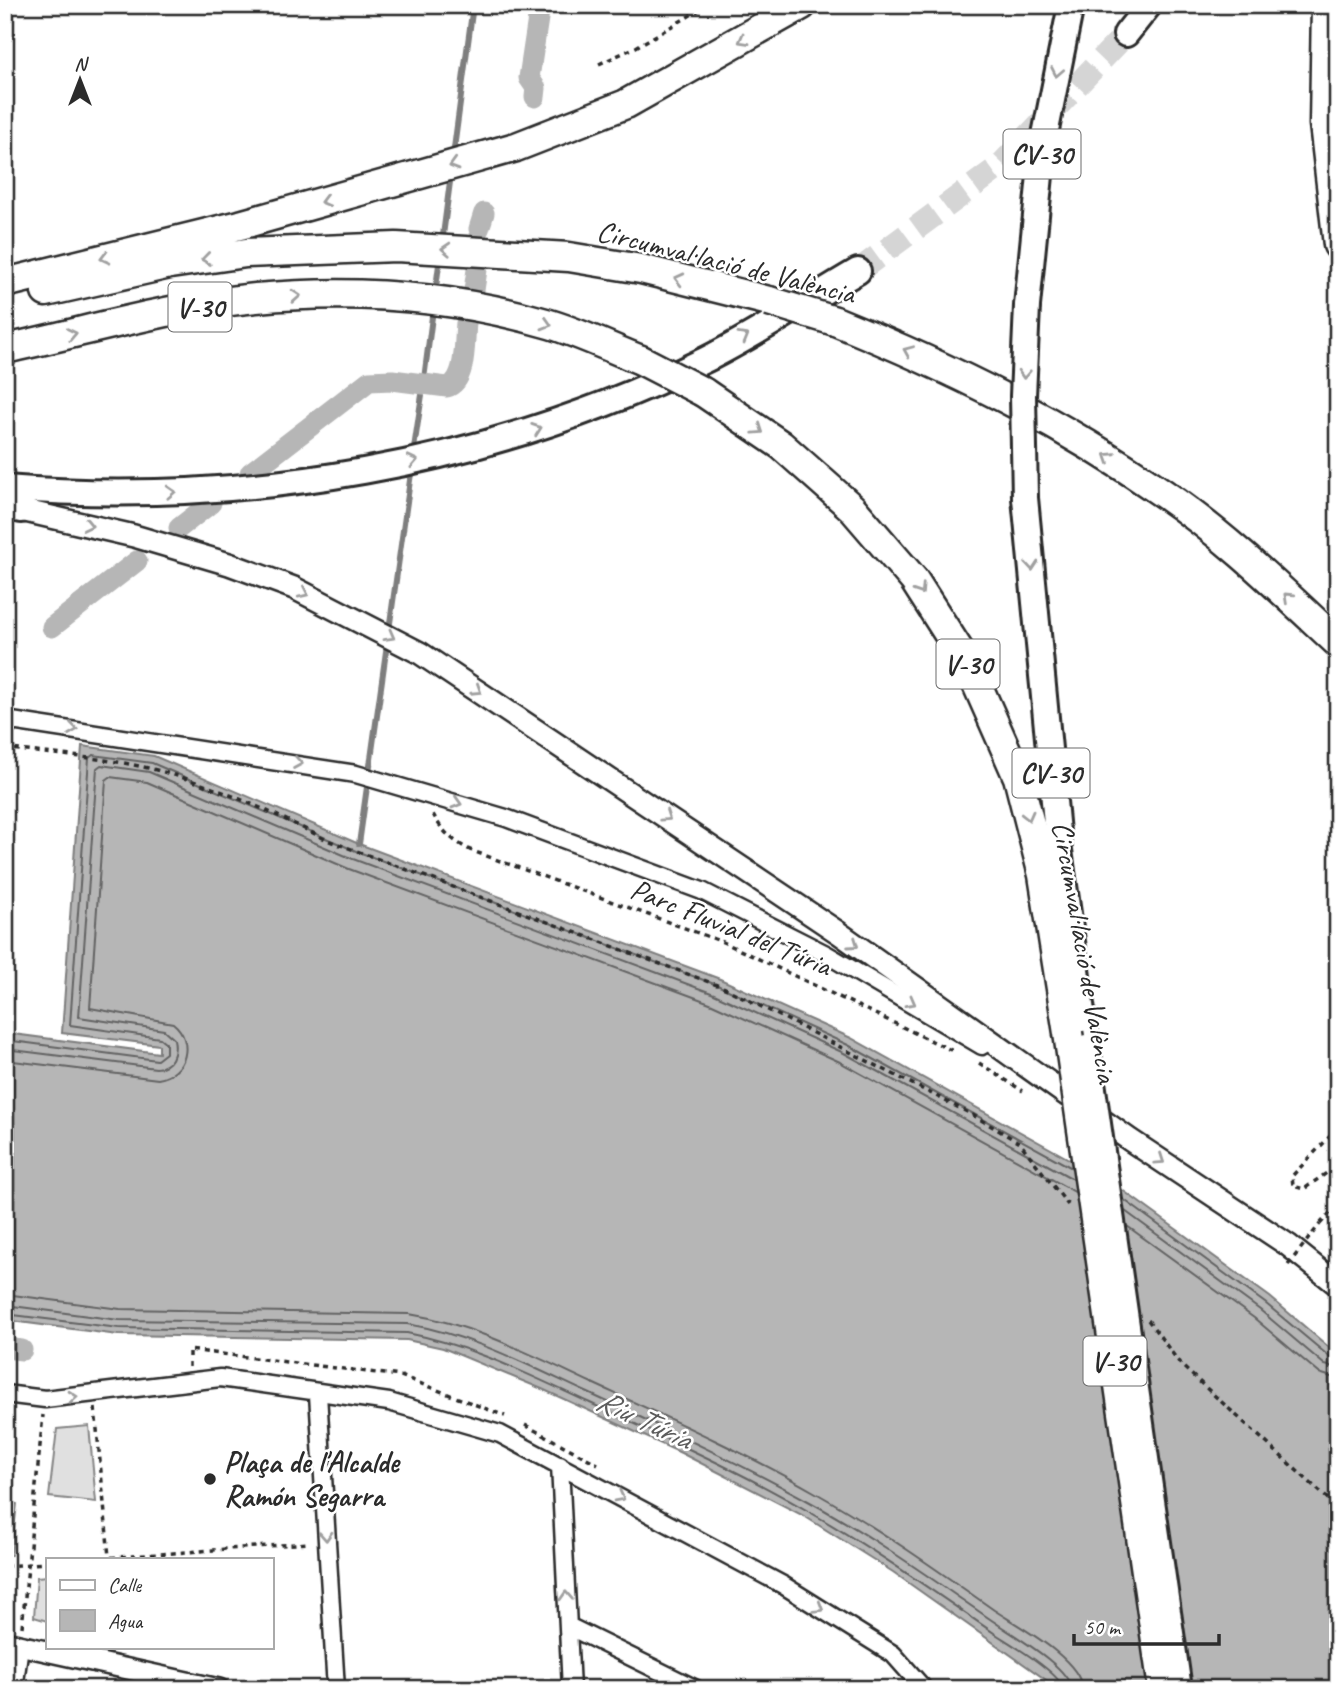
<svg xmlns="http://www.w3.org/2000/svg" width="1343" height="1694" font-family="Caveat,sans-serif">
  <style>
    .green { fill: #e0e0e0; stroke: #868686; stroke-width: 2 }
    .water { fill: #b6b6b6; stroke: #7e7e7e; stroke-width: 2 }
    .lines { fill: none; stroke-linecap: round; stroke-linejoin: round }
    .shore { stroke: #636363; stroke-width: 2 }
    .stream { stroke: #7e7e7e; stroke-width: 6 }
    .canal { stroke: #b6b6b6; stroke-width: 21 }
    .trunk-tunnel { stroke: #d5d5d5; stroke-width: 24; stroke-dasharray: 24 12; stroke-linecap: butt }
    .minor-casing { stroke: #2b2b2b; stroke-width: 21 }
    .tertiary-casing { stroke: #2b2b2b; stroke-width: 24 }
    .secondary-casing { stroke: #2b2b2b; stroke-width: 26 }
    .trunk-casing { stroke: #2b2b2b; stroke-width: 30 }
    .motorway-casing { stroke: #2b2b2b; stroke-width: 33 }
    .path { stroke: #2b2b2b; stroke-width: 3.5; stroke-dasharray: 5 5; stroke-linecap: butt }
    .minor { stroke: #fff; stroke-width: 16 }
    .tertiary { stroke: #fff; stroke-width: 19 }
    .secondary { stroke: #fff; stroke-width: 21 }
    .trunk { stroke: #fff; stroke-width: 24 }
    .motorway { stroke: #fff; stroke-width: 28 }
    .trunk-bridge-casing { stroke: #2b2b2b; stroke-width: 30; stroke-linecap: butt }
    .motorway-bridge-casing { stroke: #2b2b2b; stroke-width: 33; stroke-linecap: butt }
    .path-bridge { stroke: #2b2b2b; stroke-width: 3.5; stroke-dasharray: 5 5; stroke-linecap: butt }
    .trunk-bridge { stroke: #fff; stroke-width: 24 }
    .motorway-bridge { stroke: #fff; stroke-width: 28 }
    .oneway { stroke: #a0a0a0 }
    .poi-dot { fill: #2b2b2b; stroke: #fff; stroke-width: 2.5 }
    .labels { text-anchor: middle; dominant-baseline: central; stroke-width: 5; stroke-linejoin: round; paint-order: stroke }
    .shield { fill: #fff; stroke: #6b6b6b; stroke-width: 2 }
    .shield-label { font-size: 28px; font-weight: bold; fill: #2b2b2b }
    .street-label { font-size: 30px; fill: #2b2b2b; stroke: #fff }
    .poi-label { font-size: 30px; font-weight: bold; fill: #2b2b2b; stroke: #fff; text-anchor: start }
    .water-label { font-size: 32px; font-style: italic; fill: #5c5c5c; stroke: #fff }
  </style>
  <rect width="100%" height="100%" fill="#fff"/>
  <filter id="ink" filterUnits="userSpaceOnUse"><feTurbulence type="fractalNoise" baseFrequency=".0143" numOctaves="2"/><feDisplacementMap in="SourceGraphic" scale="14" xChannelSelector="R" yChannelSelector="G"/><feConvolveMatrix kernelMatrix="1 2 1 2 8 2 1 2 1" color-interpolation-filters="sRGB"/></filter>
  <g filter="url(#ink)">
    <path class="green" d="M89,1426l7,76 -47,-5 8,-68z
      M5,1502l12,2 -6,51 -6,1z
      M47,1576v45l-13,-4 3,-40z"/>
    <path class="water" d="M82,746l72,10 205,88 361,135 131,59 263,146 156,113 68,58v334h-279l-166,-117 -89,-56 -123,-63 -139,-64 -99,-41 -36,-8 -289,-5 -113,-15v-287l154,20v-8l-97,-12z"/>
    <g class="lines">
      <path class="shore" d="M5,1040l152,20 9,-7v-10l-6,-5 -90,-13 19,-267 4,-3 59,8 204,88 361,134 131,60 224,123
        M5,1049l151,19c16,-1 21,-14 18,-29l-10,-9 -85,-13 18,-249 4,-3 48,7 204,87 361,135 130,59 229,126
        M5,1060l153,19c29,-4 37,-38 15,-56l-83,-15 16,-228 4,-3 37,5 202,87 361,134 130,59 235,130
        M1123,1199l142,104 66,55 7,2
        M1125,1211l135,99 65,55 13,3
        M1127,1226l127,92 65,55 19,6
        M5,1294l115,15 289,5c64,10 125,42 183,69 76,35 152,69 224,110 62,35 120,76 178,117 24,16 87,49 88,79
        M5,1305l114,15 288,4c62,10 123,42 179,68 76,35 151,70 224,110 64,35 123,78 183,119 18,13 77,46 78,68
        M5,1314l114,14 288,5c64,12 124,43 183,70 73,34 148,67 218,108 64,37 125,80 186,122 15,10 67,40 69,56"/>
      <path class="stream" d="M453,156l20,-151
        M442,243l9,-69
        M435,295l5,-38
        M424,379l9,-70
        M413,455l10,-67
        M359,844l53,-378"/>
      <path class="canal" d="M535,97l1,-9 -7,-10 11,-73
        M479,229l5,-16
        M474,290l4,-27
        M250,473l119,-92 23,-1 55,7c20,-6 17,-46 19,-64
        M179,528l32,-25
        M52,627l85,-66
        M5,1348l17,2"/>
      <path class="trunk-tunnel" d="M858,271l141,-104 127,-133"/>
      <defs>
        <path id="minor" d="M5,720l351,54 150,44 196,73 124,63 156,92
          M5,1394l40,5 175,-21 169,24 111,32 283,151 110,69 31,35
          M318,1394l18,295
          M560,1465l11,224
          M568,1626l128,63
          M14,1689l6,-43"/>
        <path id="tertiary" d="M5,1642l214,47"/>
        <path id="secondary" d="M21,510l113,26 95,28 65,24 126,65 419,280 291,207 158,105 50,40"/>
        <path id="trunk" d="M1126,34l23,-29
          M1027,306l16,-161 28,-140
          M5,488c241,19 484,-22 702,-129 52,-26 101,-59 151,-88
          M1025,498l33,345 29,204
          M5,506l16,4"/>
        <path id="motorway" d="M1326,5l-2,119 14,121
          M5,283l235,-58 276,-78 110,-43 176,-99
          M46,292l124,-28 76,-11 150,-6 173,10 72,12 128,32
          M835,321c116,47 226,101 329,173 63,43 118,97 174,149
          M5,349c83,-18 167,-43 251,-51 97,-9 197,-2 290,25 32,9 64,25 95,37
          M703,392l78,53 71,63 62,72 55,86 49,111 25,98 25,158"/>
      </defs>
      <use href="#minor" class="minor-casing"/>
      <use href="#tertiary" class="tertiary-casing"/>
      <use href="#secondary" class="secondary-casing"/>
      <use href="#trunk" class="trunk-casing"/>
      <use href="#motorway" class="motorway-casing"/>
      <path class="path" d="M599,64l37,-17 72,-42
        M5,748c47,7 97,9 143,20 63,15 121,43 179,72l398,148 246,126 49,29 48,62
        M433,814c9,18 20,27 37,36l253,92 230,109
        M979,1063l44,28
        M1338,1128l-46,48 1,10 11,3 34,-24
        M1320,1224l18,-20
        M1148,1320l33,45 157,143
        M189,1367v-17l212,26 104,40
        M95,1408l14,149
        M525,1425l73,39
        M91,1559l218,-16
        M5,1566l42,-3
        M22,1627l21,-212"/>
      <use href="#minor" class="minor"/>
      <use href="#tertiary" class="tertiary"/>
      <use href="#secondary" class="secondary"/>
      <use href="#trunk" class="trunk"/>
      <use href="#motorway" class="motorway"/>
      <defs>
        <path id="trunk-bridge" d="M1025,498l-2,-102 4,-90
          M1087,1047l92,642"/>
        <path id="motorway-bridge" d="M769,301l66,20
          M641,360l62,32
          M1068,1033l95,656"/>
      </defs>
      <use href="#trunk-bridge" class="trunk-bridge-casing"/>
      <use href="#motorway-bridge" class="motorway-bridge-casing"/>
      <path class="path-bridge" d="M1288,1265l32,-41"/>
      <use href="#trunk-bridge" class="trunk-bridge"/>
      <use href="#motorway-bridge" class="motorway-bridge"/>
    </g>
    <defs><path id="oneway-chevron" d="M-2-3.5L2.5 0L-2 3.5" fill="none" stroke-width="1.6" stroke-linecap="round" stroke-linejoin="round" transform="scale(1.75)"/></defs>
    <g class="oneway">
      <use href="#oneway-chevron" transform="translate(743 40) rotate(151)"/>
      <use href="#oneway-chevron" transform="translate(1057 72) rotate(101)"/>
      <use href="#oneway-chevron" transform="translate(454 165) rotate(164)"/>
      <use href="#oneway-chevron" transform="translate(325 201) rotate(165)"/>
      <use href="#oneway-chevron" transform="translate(446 249) rotate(-177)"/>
      <use href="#oneway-chevron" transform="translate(105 258) rotate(166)"/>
      <use href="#oneway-chevron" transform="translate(206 259) rotate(172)"/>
      <use href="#oneway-chevron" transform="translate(679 279) rotate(-166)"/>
      <use href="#oneway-chevron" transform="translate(296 296) rotate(-4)"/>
      <use href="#oneway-chevron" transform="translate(547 324) rotate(17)"/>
      <use href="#oneway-chevron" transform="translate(72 334) rotate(-12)"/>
      <use href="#oneway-chevron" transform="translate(744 337) rotate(-30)"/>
      <use href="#oneway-chevron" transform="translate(908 351) rotate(-157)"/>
      <use href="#oneway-chevron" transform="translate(1024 374) rotate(93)"/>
      <use href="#oneway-chevron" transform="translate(537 429) rotate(-19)"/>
      <use href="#oneway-chevron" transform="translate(759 430) rotate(34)"/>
      <use href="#oneway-chevron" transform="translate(1109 457) rotate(-147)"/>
      <use href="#oneway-chevron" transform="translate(413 461) rotate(-12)"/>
      <use href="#oneway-chevron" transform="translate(171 492) rotate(-3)"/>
      <use href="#oneway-chevron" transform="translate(88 525) rotate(13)"/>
      <use href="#oneway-chevron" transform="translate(1032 566) rotate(85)"/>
      <use href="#oneway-chevron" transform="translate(920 590) rotate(57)"/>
      <use href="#oneway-chevron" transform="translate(304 593) rotate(25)"/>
      <use href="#oneway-chevron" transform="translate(1288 597) rotate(-137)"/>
      <use href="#oneway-chevron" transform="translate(390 636) rotate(29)"/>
      <use href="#oneway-chevron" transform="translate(477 690) rotate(33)"/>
      <use href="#oneway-chevron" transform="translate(73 729) rotate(8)"/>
      <use href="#oneway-chevron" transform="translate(298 763) rotate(9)"/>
      <use href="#oneway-chevron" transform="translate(457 803) rotate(17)"/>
      <use href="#oneway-chevron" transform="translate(1028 816) rotate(76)"/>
      <use href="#oneway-chevron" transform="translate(666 817) rotate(34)"/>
      <use href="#oneway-chevron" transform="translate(854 944) rotate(35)"/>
      <use href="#oneway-chevron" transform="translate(911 1002) rotate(29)"/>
      <use href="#oneway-chevron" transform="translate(1160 1160) rotate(34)"/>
      <use href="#oneway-chevron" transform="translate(73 1397) rotate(-5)"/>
      <use href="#oneway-chevron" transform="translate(620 1497) rotate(28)"/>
      <use href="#oneway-chevron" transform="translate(326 1536) rotate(87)"/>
      <use href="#oneway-chevron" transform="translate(566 1596) rotate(-93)"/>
      <use href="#oneway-chevron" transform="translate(819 1608) rotate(32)"/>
    </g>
  </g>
  <circle class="poi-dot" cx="210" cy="1479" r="7"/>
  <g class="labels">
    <g class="shield">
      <rect x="1003.5" y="129.5" width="77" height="49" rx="5"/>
      <rect x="168.5" y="282.5" width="63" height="49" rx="5"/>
      <rect x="936.5" y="639.5" width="63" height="49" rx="5"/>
      <rect x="1012.5" y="748.5" width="77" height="49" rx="5"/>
      <rect x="1083.5" y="1336.5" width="63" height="49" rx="5"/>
    </g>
    <g class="shield-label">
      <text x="1042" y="154">CV-30</text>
      <text x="200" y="307">V-30</text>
      <text x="968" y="664">V-30</text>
      <text x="1051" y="773">CV-30</text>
      <text x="1115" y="1361">V-30</text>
    </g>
    <g class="street-label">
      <text transform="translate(726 262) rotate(14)">Circumval·lació de València</text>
      <text transform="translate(731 927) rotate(22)">Parc Fluvial del Túria</text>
      <text transform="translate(1085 952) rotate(80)">Circumval·lació de València</text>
    </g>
    <g class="poi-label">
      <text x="224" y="1462">Plaça de l'Alcalde<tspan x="224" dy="34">Ramón Segarra</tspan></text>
    </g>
    <g class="water-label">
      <text transform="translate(644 1419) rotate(25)">Riu Túria</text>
    </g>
  </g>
  <rect width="1343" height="1694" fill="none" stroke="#fff" stroke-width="28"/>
  <rect x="14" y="14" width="1315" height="1666" fill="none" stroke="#2b2b2b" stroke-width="2.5" filter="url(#ink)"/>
  <rect x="46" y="1558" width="228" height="91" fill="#ffffff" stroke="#aaaaaa" stroke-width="2"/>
  <rect x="60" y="1580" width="35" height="10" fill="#ffffff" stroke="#aaaaaa" stroke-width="2"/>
  <text x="108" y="1592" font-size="21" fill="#2b2b2b">Calle</text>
  <rect x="60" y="1610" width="35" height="21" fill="#b6b6b6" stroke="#aaaaaa" stroke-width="2"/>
  <text x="108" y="1628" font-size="21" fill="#2b2b2b">Agua</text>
  <g transform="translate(80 80)" stroke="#ffffff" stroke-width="5" paint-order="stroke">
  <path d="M0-5L12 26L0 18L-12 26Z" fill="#2b2b2b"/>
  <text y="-10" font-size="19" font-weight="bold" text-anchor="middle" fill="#2b2b2b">N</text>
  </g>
  <path d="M1074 1634v10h145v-10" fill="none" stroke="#2b2b2b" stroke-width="3.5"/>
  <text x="1084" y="1634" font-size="21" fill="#2b2b2b" stroke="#ffffff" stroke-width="5" paint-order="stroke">50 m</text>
</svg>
